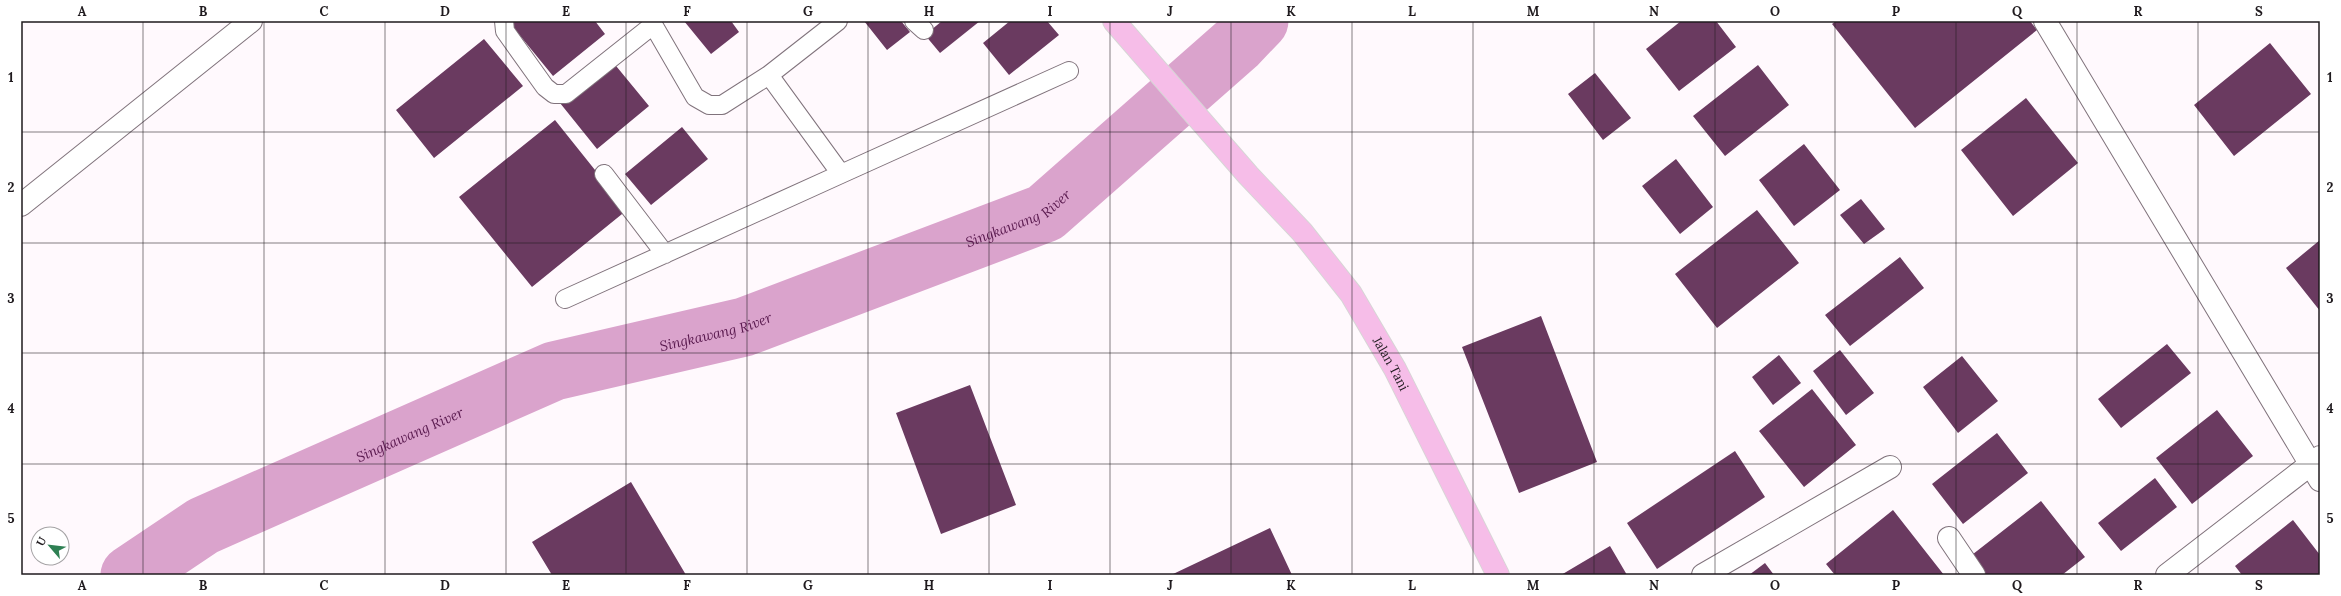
<svg xmlns="http://www.w3.org/2000/svg" width="2341" height="596" font-family="Lora,serif">
  <style>
    .lines { fill: none; stroke-linecap: round; stroke-linejoin: round }
    .river { stroke: #daa3cc; stroke-width: 59 }
    .building { fill: #6a3a60 }
    .lane-casing { stroke: #80737c; stroke-width: 20 }
    .street-casing { stroke: #80737c; stroke-width: 24 }
    .highway-casing { stroke: #d7d6d6; stroke-width: 24 }
    .lane { stroke: #fff; stroke-width: 18 }
    .street { stroke: #fff; stroke-width: 22 }
    .highway { stroke: #f6bde8; stroke-width: 22 }
    .grid { fill: none; stroke: #1f1a1e; stroke-width: 1; stroke-opacity: 0.55 }
    .labels { text-anchor: middle; dominant-baseline: central; stroke-width: 4; stroke-linejoin: round; paint-order: stroke }
    .street-label { font-size: 13px; fill: #1f1a1e; stroke: #fff }
    .water-label { font-size: 14px; font-style: italic; fill: #5a1a4f; stroke: #fff }
    .neatline { fill: none; stroke: #1f1a1e; stroke-width: 1.5 }
    .grid-label { font-size: 13px; text-anchor: middle; font-weight: bold; fill: #1f1a1e }
  </style>
  <rect width="100%" height="100%" fill="#fff9fd"/>
  <g class="lines">
    <path class="river" id="s1" d="M130,575l73,-49 351,-155 190,-44 301,-114 192,-169 22,-23"/>
  </g>
  <path class="building" d="M508,21h87l10,13 -52,42z
    M684,21h47l8,11 -28,22z
    M864,21h37l9,11 -23,18z
    M942,21h38l-40,32 -15,-18z
    M1010,21h37l12,14 -50,40 -26,-32z
    M1681,21h35l20,26 -57,44 -33,-42z
    M1836,21h194l7,9 -122,98 -83,-104z
    M484,39l39,47 -89,72 -38,-48z
    M2270,43l41,51 -77,62 -40,-51z
    M612,61l37,45 -52,43 -37,-46z
    M1758,65l31,40 -64,51 -32,-40z
    M1595,73l36,45 -28,22 -35,-46z
    M2026,98l52,65 -65,53 -52,-66z
    M555,120l72,90 -95,77 -73,-90z
    M682,127l26,32 -57,46 -26,-31z
    M1804,144l36,46 -46,36 -35,-46z
    M1676,159l37,48 -33,27 -38,-48z
    M1861,199l24,30 -21,15 -24,-29z
    M1757,210l42,53 -82,65 -42,-54z
    M2320,240v71l-34,-43z
    M1900,257l24,31 -74,58 -25,-31z
    M1541,316l56,146 -78,31 -57,-146z
    M2167,344l24,29 -70,55 -23,-29z
    M1840,350l34,43 -28,22 -33,-44z
    M1779,355l22,28 -28,22 -21,-28z
    M1962,356l36,45 -40,32 -35,-46z
    M970,385l46,120 -75,29 -45,-121z
    M1812,389l44,56 -52,42 -45,-56z
    M2217,410l36,46 -61,48 -36,-46z
    M1997,433l31,40 -65,51 -31,-40z
    M1735,451l30,46 -108,72 -30,-46z
    M2155,478l22,29 -56,44 -23,-28z
    M631,482l55,93h-134l-20,-33z
    M2041,501l44,56 -23,18h-80l-14,-17z
    M1893,510l51,65h-109l-9,-11z
    M2293,520l27,35v20h-78l-7,-9z
    M1270,528l22,47h-121z
    M1610,546l17,29h-66z
    M1765,563l9,12h-25z"/>
  <g class="lines">
    <defs>
      <path id="lane" d="M504,21l1,10 40,56 9,7h12l87,-69
        M914,21l10,9
        M769,75l69,-54
        M604,174l61,80
        M841,174l228,-103
        M565,299l276,-125 -72,-99 -47,30h-13l-14,-8 -44,-76"/>
      <path id="street" d="M2045,21l275,459
        M21,205l230,-184
        M1949,538l25,37
        M1703,575l187,-108
        M2167,575l153,-118"/>
      <g id="highway">
        <path id="s2" d="M1114,21l134,154 54,57 49,62 44,75 103,206"/>
      </g>
    </defs>
    <use href="#lane" class="lane-casing"/>
    <use href="#street" class="street-casing"/>
    <use href="#highway" class="highway-casing"/>
    <use href="#lane" class="lane"/>
    <use href="#street" class="street"/>
    <use href="#highway" class="highway"/>
  </g>
  <path class="grid" d="M143,21v554M264,21v554M385,21v554M506,21v554M626,21v554M747,21v554M868,21v554M989,21v554M1110,21v554M1231,21v554M1352,21v554M1473,21v554M1594,21v554M1715,21v554M1835,21v554M1956,21v554M2077,21v554M2198,21v554M21,132h2299M21,243h2299M21,353h2299M21,464h2299"/>
  <g class="labels">
    <g class="street-label">
      <text stroke="none"><textPath href="#s2" startOffset="442">Jalan Tani</textPath></text>
    </g>
    <g class="water-label">
      <text stroke="none"><textPath href="#s1" startOffset="962">Singkawang River</textPath></text>
      <text stroke="none"><textPath href="#s1" startOffset="638">Singkawang River</textPath></text>
      <text stroke="none"><textPath href="#s1" startOffset="314">Singkawang River</textPath></text>
    </g>
  </g>
  <rect width="2341" height="596" fill="none" stroke="#ffffff" stroke-width="44"/>
  <g transform="translate(50 546) rotate(298)"><circle r="19" fill="#ffffff" stroke="#a5a3a5"/>
  <path d="M0-3L7 15L0 10L-7 15Z" fill="#2e8053"/>
  <text y="-6" font-size="11" font-weight="bold" text-anchor="middle" fill="#1f1a1e">U</text>
  </g>
  <rect x="22" y="22" width="2297" height="552" class="neatline"/>
  <g class="grid-label">
    <text x="82" y="16">A</text>
    <text x="203" y="16">B</text>
    <text x="324" y="16">C</text>
    <text x="445" y="16">D</text>
    <text x="566" y="16">E</text>
    <text x="687" y="16">F</text>
    <text x="808" y="16">G</text>
    <text x="929" y="16">H</text>
    <text x="1050" y="16">I</text>
    <text x="1170" y="16">J</text>
    <text x="1291" y="16">K</text>
    <text x="1412" y="16">L</text>
    <text x="1533" y="16">M</text>
    <text x="1654" y="16">N</text>
    <text x="1775" y="16">O</text>
    <text x="1896" y="16">P</text>
    <text x="2017" y="16">Q</text>
    <text x="2138" y="16">R</text>
    <text x="2259" y="16">S</text>
    <text x="11" y="82">1</text>
    <text x="2330" y="82">1</text>
    <text x="11" y="192">2</text>
    <text x="2330" y="192">2</text>
    <text x="11" y="303">3</text>
    <text x="2330" y="303">3</text>
    <text x="11" y="413">4</text>
    <text x="2330" y="413">4</text>
    <text x="11" y="523">5</text>
    <text x="2330" y="523">5</text>
    <text x="82" y="590">A</text>
    <text x="203" y="590">B</text>
    <text x="324" y="590">C</text>
    <text x="445" y="590">D</text>
    <text x="566" y="590">E</text>
    <text x="687" y="590">F</text>
    <text x="808" y="590">G</text>
    <text x="929" y="590">H</text>
    <text x="1050" y="590">I</text>
    <text x="1170" y="590">J</text>
    <text x="1291" y="590">K</text>
    <text x="1412" y="590">L</text>
    <text x="1533" y="590">M</text>
    <text x="1654" y="590">N</text>
    <text x="1775" y="590">O</text>
    <text x="1896" y="590">P</text>
    <text x="2017" y="590">Q</text>
    <text x="2138" y="590">R</text>
    <text x="2259" y="590">S</text>
  </g>
</svg>
